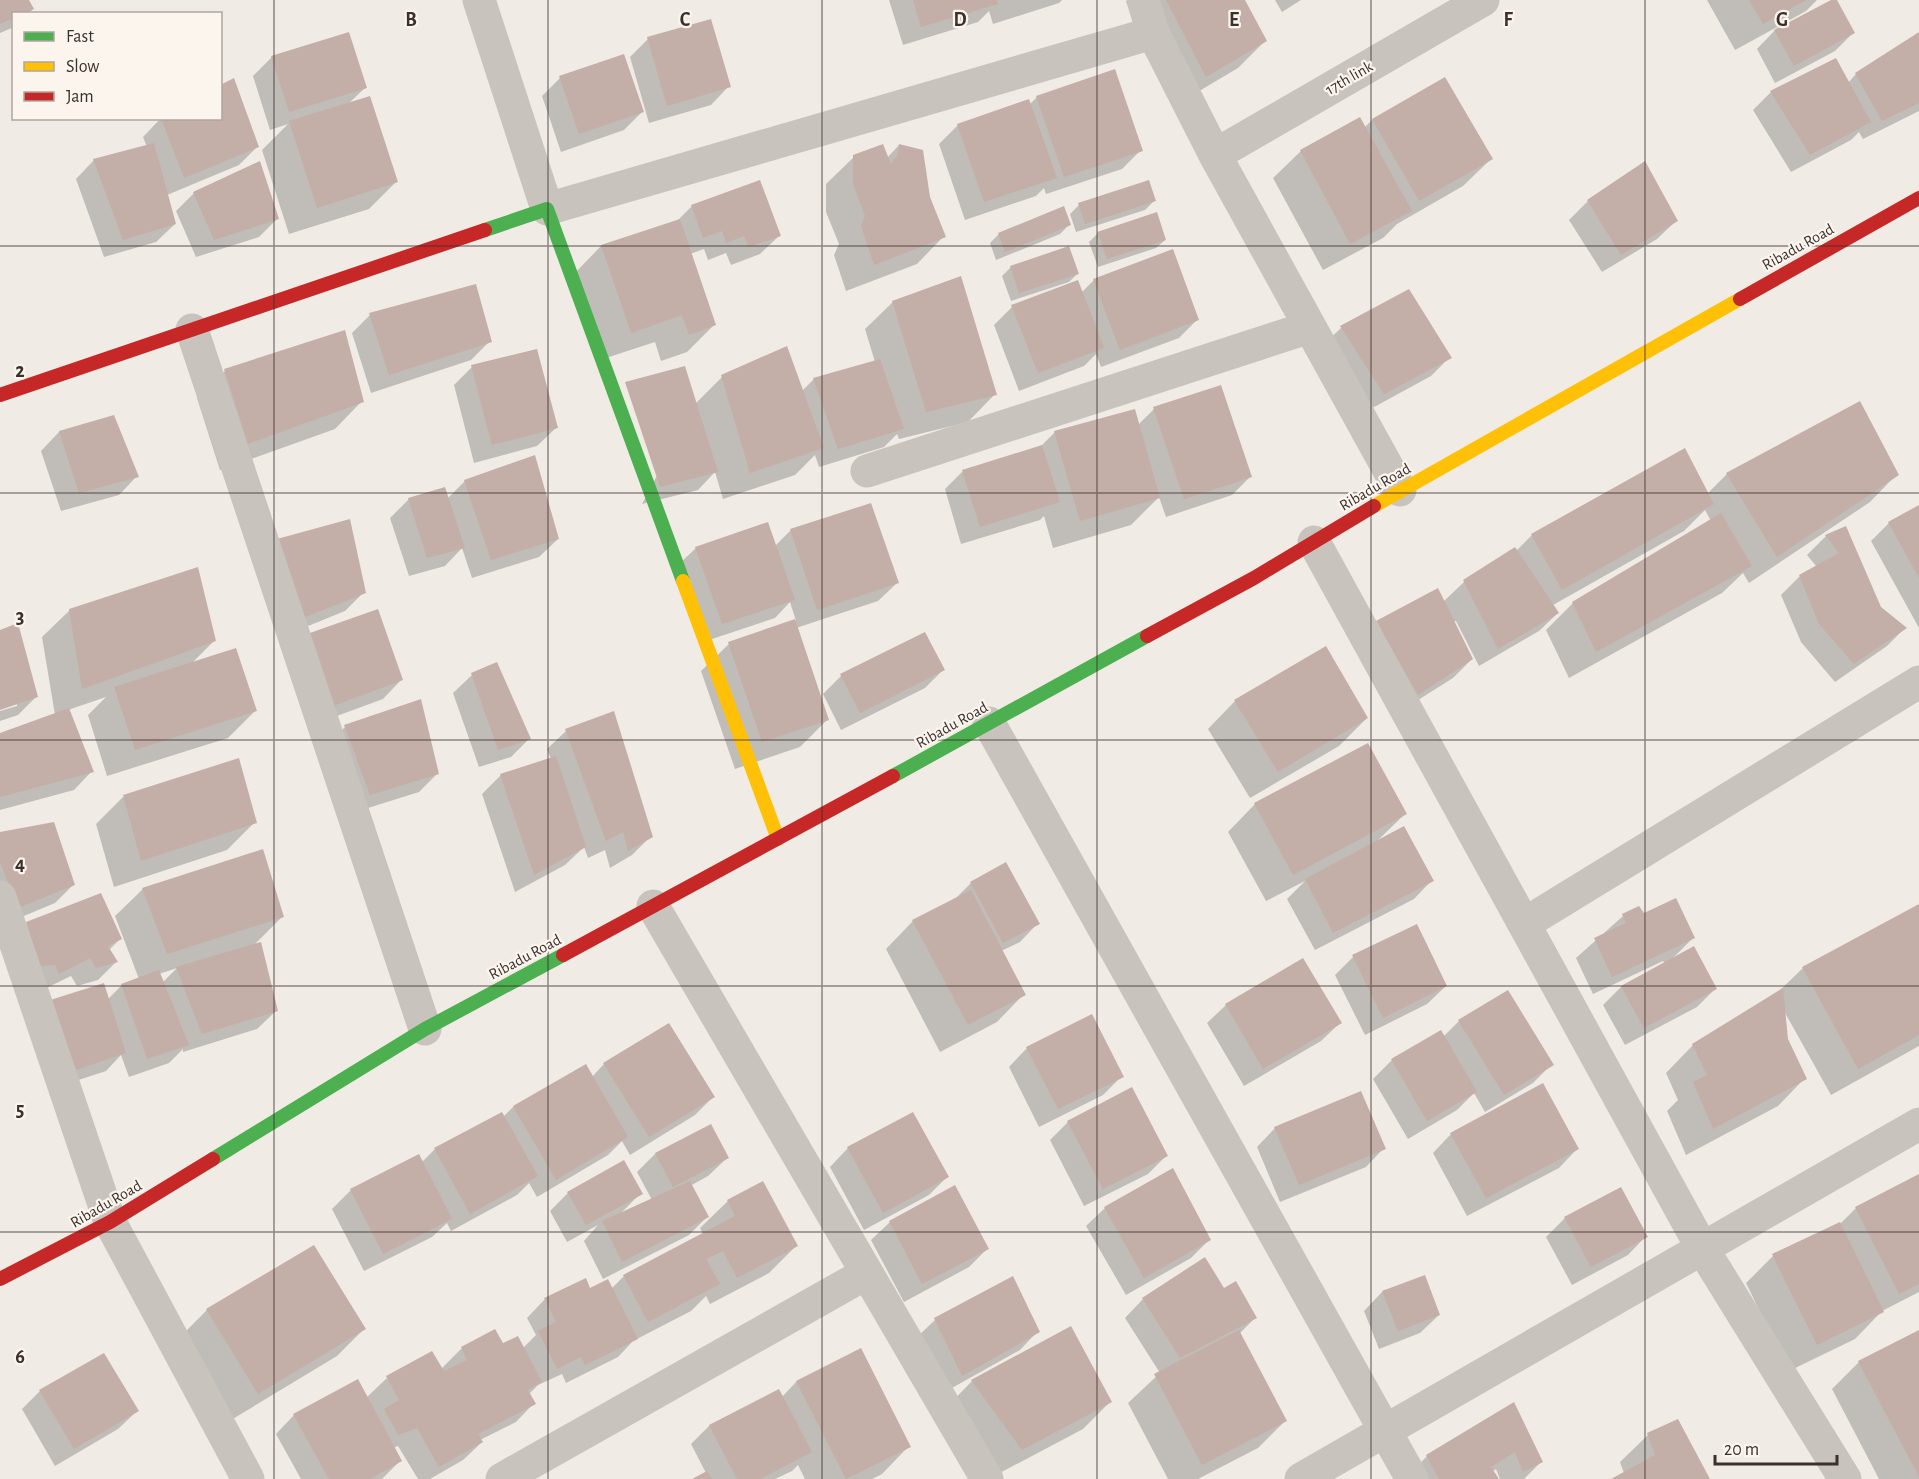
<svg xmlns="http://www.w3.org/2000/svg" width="1919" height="1479" font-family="'Alegreya Sans',sans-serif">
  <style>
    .shadow { fill: #0003; fill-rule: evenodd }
    .building { fill: #c3afa7 }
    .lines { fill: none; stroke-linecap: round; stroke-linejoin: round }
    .street { stroke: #c9c3be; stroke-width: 33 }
    .fast { stroke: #4caf50; stroke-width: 14 }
    .slow { stroke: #ffc107; stroke-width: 14 }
    .jam { stroke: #c62828; stroke-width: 14 }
    .grid { fill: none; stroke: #3b302b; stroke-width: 1.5; stroke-opacity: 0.55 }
    .labels { text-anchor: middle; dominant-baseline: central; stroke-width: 4.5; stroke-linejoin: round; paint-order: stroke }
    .street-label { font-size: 16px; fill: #3b302b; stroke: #fbf5ee }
    .grid-label { font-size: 20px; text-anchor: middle; font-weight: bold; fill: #3b302b; stroke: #fbf5ee; stroke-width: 4.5; stroke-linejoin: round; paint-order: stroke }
  </style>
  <rect width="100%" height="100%" fill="#f0ebe5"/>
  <path class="shadow" d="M0,0h28l5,9 -5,5h-14v13l-14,6z
    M889,0h173l-3,3 -66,21 -4,-13 -11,11 -75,23z
    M1128,0h115l22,41 -27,27 -59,35 -53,-101z
    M1275,0h26l-19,12z
    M1707,0h110l-11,11 -18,10 2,2 45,-23 18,33 -18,18 -60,32 -18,-34 22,-23 -44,24z
    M1919,34v77l-56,28 -4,-7 -8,8 -60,32 -38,-62 18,-18 77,-9 8,-9z
    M648,39l81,47 -18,19 -62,18 -19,-66z
    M272,57l93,31 -17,16 48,78 -27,27 -80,25 -27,-84 26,-26 -18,6 -17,-54z
    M560,78l82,34 -18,18 -63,22 -19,-56z
    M1445,79l46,80 -28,27 -66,38 -14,14 -60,32 -50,-92 28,-27 63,-23 8,-8z
    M1037,97l104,53 -19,19 -76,25 -2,-6 -8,8 -71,24 -26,-76 19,-19 71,-20z
    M161,118h59l37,29 -18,18 -72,30 8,29 -19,18 -52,15 -28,-78 18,-19 53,-13 -4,-10z
    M899,145l29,52 16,39 -27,28 -71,27 -12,-36 5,-11 -13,-32v-28l28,-27 33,1z
    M1644,163l32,58 -19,18 -55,33 -33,-52 19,-19z
    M194,193l83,26 -18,18 -63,20 -20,-46z
    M1154,201l-9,9 -69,22 -6,-18 9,-9z
    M692,206l87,30 -19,18 -29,11 -5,-12 -18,7 -4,-11 -14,5 24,71 -27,27 -26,9 -6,-19 -52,17 -29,-85 27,-28 76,-25z
    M1069,225l-9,9 -64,26 -6,-17 9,-9z
    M1098,233l67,7 -9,8 -58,19 -9,-25z
    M1011,267l67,6 -9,9 -58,19 -9,-25z
    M1094,280l103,40 -18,18 -78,29 -5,-13 -12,12 -65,25 -25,-66 18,-18 69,-14z
    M1409,291l41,66 -19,19 -66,36 -43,-66 19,-18z
    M893,302l102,92 -27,28 -69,17 -2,-5 -13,13 -65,20 -4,-12 -20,20 -72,24 -8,-27 -17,18 -56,14 53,-100 27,-27 80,14 12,-12 61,-17 -10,-33z
    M370,315l120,26 -19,19 -100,33 -19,-60z
    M472,367l84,61 -19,18 -63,17 -20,-78z
    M225,371l137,30 -27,28 -115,41 -23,-72z
    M1154,409l96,68 -18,18 -66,22 -7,-20 -28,28 -78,23 -9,-32 -4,4 -79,24 -16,-55 18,-18 77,-24 15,-15 83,-7z
    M113,417l24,59 -18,19 -58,16 -20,-60 18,-19z
    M1727,474h170l-27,28 -121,81 -6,-10 -21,20 -153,85 -23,-48 27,-27 138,-82 -6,-11 -21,21 -131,74 5,8 -19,18 -60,35 -23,-45 -3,1 19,37 -19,19 -54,34 -41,-71 85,-39 21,-20 51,-33 1,2 16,-16 175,-41z
    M465,481l93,58 -19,18 -67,21 -10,-30 -17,18 -36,10 -19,-58 19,-19h38z
    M1919,507v121l-48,-87 18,-18z
    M349,521l15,71 -19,19 -64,26z
    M1845,528l34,80 26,20 -18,18 -52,36 -34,-40 -20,-47 19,-19 17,-9 -10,-12 19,-19z
    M791,530l106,53 -19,18 -82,27 31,92 -27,27 -65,22 -34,-98 28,-27 67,-23 -6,-19 -15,16 -72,24 -26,-76 19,-18 79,-2z
    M70,610l144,31 -23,23 64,47 -27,27 -121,38 -19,-61 18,-18 -38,13 24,61 -18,19 -74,20v-76l55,-19 -13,-78z
    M0,632l36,65 -18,18 -18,6v-10l17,-5v-3l-17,5z
    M308,636l93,44 -18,19 -68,25z
    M943,670l-18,18 -84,42 -18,-36 18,-18z
    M472,675l57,64 -18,18 -32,10 -26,-74z
    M1235,701l132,17 -28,28 -89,52 -42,-69z
    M345,727l92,47 -18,18 -67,21 -25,-68z
    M566,731l85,105 -19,19 -22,13 -5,-18 -17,8 -4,-11 -19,18 -50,27 -33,-98 19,-19 50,-16 -4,-10z
    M238,760l17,62 -28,28 -113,37 -18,-63 27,-27z
    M1255,804l150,10 -29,28 56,38 -18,19 -99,51 -28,-51 18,-18 -39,20 -38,-69z
    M0,834l73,51 -18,18 -55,23z
    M971,883l67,40 -18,19 -19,9 23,43 -27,28 -57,30 -54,-103 27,-28 41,-21z
    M143,889l139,28 -29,29 23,65 -19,18 -74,23v-3l-14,14 -40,14 -8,-22 -15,16 -58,19 60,-91 14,-14 17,-6 -24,-63zM177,968l-15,15 -3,-9z
    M1919,906v140l-88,49 -47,-84 3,29 18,38 -27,28 -92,49 -19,-44 11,-11 -12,-27 27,-28 84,-52 26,-25z
    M1638,908l6,7 49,23 -21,21 43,30 -18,18 -72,38 -22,-40 18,-18 44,-23 -2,-3 -70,33 -17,-36 47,-42z
    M27,923l93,16 -11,11 7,12 -18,18 -21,6 -6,-10 -31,15 -31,-49z
    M1353,957l93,29 -19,18 -62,31 -30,-60z
    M1226,1005l114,18 -19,18 -77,45 -37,-63z
    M1459,1021l93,43 -19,19 -48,29 -11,-19 -17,17 -49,29 -35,-60 19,-19 51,-23z
    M1027,1048l95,28 -19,19 -64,32 -30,-60z
    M604,1064l109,33 -18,18 -65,40 -8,-14 -14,14 -71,42 -8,-14 -12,12 -66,36 -4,-8 -15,14 -68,34 -32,-62 19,-19 68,-34 3,6 13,-13 68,-32 10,-10 72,-41 7,11z
    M1068,1122l98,34 -18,18 -64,32 -34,-66z
    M710,1126l17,32 -19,18 -18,10 17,31 -18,18 -86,44 -19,-38 14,-16 -31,17 -17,-31 18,-18h73l-21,21 32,-14 -15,-28 18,-18z
    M1275,1128l109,20 -18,19 -86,35 -23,-55z
    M1451,1134l126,15 -18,19 -92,48 -34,-63z
    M848,1148l99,29 -18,18 -65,35 -34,-63z
    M1919,1174v118l-37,19 -27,28 -66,32 -43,-88 27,-27 67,-32 16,-16 59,-30z
    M1621,1189l25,47 -18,19 -56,30 -26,-48 19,-19z
    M728,1201l68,45 -27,27 -59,31 -4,-8 -15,15 -58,30 -15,16 -52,26 -4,-9 -24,11 -9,9 5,9 -18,19 -36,18 2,2 -19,18 -33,19h-12l-20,-33 -5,2 7,13 -18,18h-81l-25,-45 18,-19 72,-17 21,-20 44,-25 10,16 20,-20 34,-18 7,14 20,4 14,-14 -9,-17 18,-19 45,-9 21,-1 13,-13 79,-42 -3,-6z
    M1105,1208l104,32 -18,18 -65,37 -40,-69z
    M890,1222l97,27 -18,18 -65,35 -33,-62z
    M1424,1277l15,38 -19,18 -41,16 -15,-38 18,-19z
    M1223,1291l33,26 -17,17 46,87 -27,27 -60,31h-30l-40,-76 32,-30 -35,-55 18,-19z
    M207,1310l157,19 -27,27 -106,64 -51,-83z
    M935,1320l103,11 -18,19 -77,43 -27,-55z
    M1919,1331v148h-40l-47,-90 27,-27z
    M860,1350l49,96 -27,28 -10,5h-67l-7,-14 -6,6 -17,8h-80l11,-6 -15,-29 18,-18 73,-29 14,-15z
    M972,1381l138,21 -27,27 -89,47 -49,-67z
    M40,1391l97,20 -19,18 -63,37 -33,-57z
    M1514,1405l27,57 -17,17h-24l-4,-10 -4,3 5,7h-86l-2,-4 18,-19z
    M1648,1435l61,44h-95l10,-6 -4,-11z"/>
  <path class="building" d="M0,0h29l5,9 -10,5h-10v4l-14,6z
    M913,0h84l1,4 -77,23z
    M1166,0h79l22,41 -61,36z
    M1749,0h57l-43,24z
    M1831,0h6l18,33 -61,33 -20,-36z
    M711,19l20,68 -64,19 -20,-69z
    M349,32l18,56 -78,24 -18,-56z
    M1919,32v71l-37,18 -27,-48z
    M624,54l20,58 -65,22 -20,-58z
    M1836,58l35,64 -61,33 -40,-64z
    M1115,69l28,82 -79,26 -28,-81z
    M1445,77l48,82 -74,42 -47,-82z
    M234,78l25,69 -75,31 -23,-60h59v-33z
    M370,96l28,86 -81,26 -28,-87z
    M1029,99l28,79 -73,24 -27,-78z
    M1360,117l52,94 -62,33 -50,-94z
    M154,143l22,81 -53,16 -30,-81z
    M883,144l8,20 7,-10 1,-10 24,6 7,47 16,40 -72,28 -13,-39 4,-10 -12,-32v-29z
    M260,161l19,58 -65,21 -21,-48z
    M1645,161l33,60 -57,34 -34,-55z
    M760,180l21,56 -32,11 -5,-11 -18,7 -4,-12 -19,7 -12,-33z
    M1149,180l7,21 -71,23 -7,-21z
    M1064,206l7,19 -66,27 -7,-19z
    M1157,212l9,28 -59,19 -10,-27z
    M680,219l36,106 -27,10 -7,-20 -51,18 -30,-88z
    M1069,246l10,28 -60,19 -9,-27z
    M1173,249l26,71 -79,30 -27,-71z
    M961,276l36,119 -71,17 -34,-111z
    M1078,280l26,68 -66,25 -27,-68z
    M476,284l16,58 -103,33 -20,-62z
    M1409,289l43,69 -68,36 -44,-68z
    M345,330l19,72 -116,42 -24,-75z
    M787,346l37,102 -74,25 -29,-98z
    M537,349l21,79 -66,17 -21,-80z
    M880,359l24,70 -66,20 -25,-71z
    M685,366l33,106 -58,15 -35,-105z
    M1221,385l31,92 -68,22 -31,-92z
    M1860,401l39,74 -122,82 -51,-84z
    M1135,409l25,89 -80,23 -26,-90z
    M114,415l25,62 -60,16 -20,-62z
    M1042,445l18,57 -80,25 -18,-57z
    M1685,448l29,56 -152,86 -31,-56z
    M535,455l24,84 -68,21 -27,-80z
    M445,487l20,61 -38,10 -19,-60z
    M871,503l28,80 -82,27 -27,-81z
    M1919,505v73l-31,-56z
    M1721,513l31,53 -156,86 -24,-50z
    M350,519l16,74 -66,26 -23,-80z
    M768,522l27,78 -73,24 -27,-77z
    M1846,526l35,81 26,21 -53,36 -35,-40 -20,-49 40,-22 -14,-18z
    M1515,547l44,66 -61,36 -35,-69z
    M198,567l18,74 -134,48 -13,-80z
    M1438,588l35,71 -55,36 -42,-74z
    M378,609l25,71 -70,26 -26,-72z
    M795,619l34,101 -67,22 -34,-100z
    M18,623l20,74 -38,13v-80z
    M925,632l20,38 -85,43 -20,-39z
    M1326,646l42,72 -90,54 -44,-72z
    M236,648l21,63 -122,39 -21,-63z
    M497,662l34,77 -33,11 -27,-77z
    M421,699l18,75 -69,21 -26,-70z
    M69,708l25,64 -94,25v-64z
    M614,711l39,126 -25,14 -5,-19 -17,9 -41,-112z
    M1368,743l39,71 -114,61 -39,-72z
    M556,756l30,91 -52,28 -34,-101z
    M239,758l18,65 -116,38 -18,-66z
    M54,822l21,63 -57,23 -18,-46v-30z
    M1404,826l30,55 -101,52 -28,-54z
    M263,849l21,68 -117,37 -25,-66z
    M1006,862l34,62 -37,19 -33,-61z
    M971,890l55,105 -58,30 -56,-105z
    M101,893l21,46 -14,7 10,16 -22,6 -6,-10 -31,16 -4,-9 -16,1 -13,-44z
    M1676,898l19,40 -83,39 -18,-39 32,-15 -4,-9 17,-8 5,7z
    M1919,904v131l-61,34 -56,-102z
    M1417,924l30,62 -64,32 -31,-63z
    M261,942l17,69 -76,23 -26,-67z
    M1694,946l23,43 -73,39 -23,-42z
    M1303,958l39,65 -79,46 -38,-65z
    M159,970l30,75 -42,14 -26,-75z
    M104,983l22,70 -59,20 -23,-71z
    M1783,988l5,51 19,40 -94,50 -20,-47 14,-7 -15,-31z
    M1508,990l46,75 -50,30 -46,-75z
    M1092,1014l32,63 -66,32 -32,-62z
    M669,1023l46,74 -66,40 -46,-74z
    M1441,1030l36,62 -50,29 -36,-62z
    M586,1064l42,73 -72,43 -43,-74z
    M1543,1083l36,66 -93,49 -36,-65z
    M1132,1087l36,69 -65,33 -36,-68z
    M1361,1091l25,58 -87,36 -25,-58z
    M502,1112l36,64 -68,38 -36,-66z
    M913,1112l36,65 -66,36 -36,-66z
    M711,1124l18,34 -56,29 -18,-34z
    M419,1154l33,65 -69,35 -33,-65z
    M624,1160l19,34 -57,31 -19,-33z
    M1173,1168l38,72 -67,38 -40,-71z
    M1919,1174v110l-20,10 -44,-87z
    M690,1181l19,36 -87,45 -20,-41z
    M763,1181l35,65 -61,32 -14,-27 -17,8 14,25 -72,38 -25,-47 112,-59 -8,-16z
    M955,1185l34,64 -67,35 -33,-63z
    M1621,1187l27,50 -57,30 -27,-50z
    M1840,1222l44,90 -67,33 -45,-91z
    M314,1245l52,84 -108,65 -52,-85z
    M1205,1257l19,31 12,-7 21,37 -77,40 -38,-60z
    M1425,1275l15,40 -42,16 -16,-40z
    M1013,1276l27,56 -78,44 -28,-58z
    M586,1278l4,10 18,-9 30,60 -53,26 -4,-8 -24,12 -19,-38 18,-9 -12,-24z
    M1071,1326l41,76 -90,48 -51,-70z
    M495,1329l8,14 15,-7 24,46 -14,8 8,14 -58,30 5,8 -44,25 -22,-39 -19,7 -14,-26 15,-9 -13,-24 46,-25 12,20 23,-11 -6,-13z
    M1239,1330l48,91 -85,44 -48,-91z
    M1919,1330v147l-61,-116z
    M861,1348l50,99 -65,32 -50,-98z
    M104,1353l35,58 -65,38 -35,-59z
    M358,1379l44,82 -32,18h-41l-36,-65z
    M779,1389l33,63 -52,27h-23l-28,-54z
    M1514,1402l29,60 -20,10 -8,-20 -24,15 8,12h-60l-13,-24z
    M1678,1419l32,60h-99l44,-24 -8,-22z
    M707,1471l5,8h-20z"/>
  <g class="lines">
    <path class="street" d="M479,0l68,209 606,-176
      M1143,0l10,33 62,122 185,335
      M1215,155l268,-155
      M192,330l233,699
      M867,471l443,-144
      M1314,542l388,706 143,231
      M989,723l423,756
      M0,897l110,325 138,257
      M653,906l334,573
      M1524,924l395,-242
      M502,1479l365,-206
      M1301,1479l618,-355"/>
    <path class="fast" d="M485,230l62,-21 136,372
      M893,776l254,-140
      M213,1159l212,-130 138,-74"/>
    <path class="slow" d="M1374,506l366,-207
      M683,581l95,258"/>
    <path class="jam" d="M1740,299l179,-101
      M0,395l485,-165
      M1147,636l107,-58 120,-72
      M563,955l330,-179
      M0,1279l110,-57 103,-63"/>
  </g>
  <path class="grid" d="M274,0v1479M548,0v1479M822,0v1479M1097,0v1479M1371,0v1479M1645,0v1479M0,246h1919M0,493h1919M0,740h1919M0,986h1919M0,1232h1919"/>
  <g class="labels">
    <g class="street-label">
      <text transform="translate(1349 78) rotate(-30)">17th link</text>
      <text transform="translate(1798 247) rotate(-29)">Ribadu Road</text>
      <text transform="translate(1375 487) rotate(-30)">Ribadu Road</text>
      <text transform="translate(952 725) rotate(-29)">Ribadu Road</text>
      <text transform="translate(525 957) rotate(-28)">Ribadu Road</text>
      <text transform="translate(106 1204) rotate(-30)">Ribadu Road</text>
    </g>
  </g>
  <g class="grid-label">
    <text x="411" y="26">B</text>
    <text x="685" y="26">C</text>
    <text x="960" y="26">D</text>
    <text x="1234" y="26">E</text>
    <text x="1508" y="26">F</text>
    <text x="1782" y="26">G</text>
    <text x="20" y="377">2</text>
    <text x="20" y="623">3</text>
    <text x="20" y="870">4</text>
    <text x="20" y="1116">5</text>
    <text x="20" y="1363">6</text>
  </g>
  <rect x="12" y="12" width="210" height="108" fill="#fbf5ee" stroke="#aea6a0" stroke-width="1.5"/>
  <rect x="24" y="32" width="30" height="9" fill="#4caf50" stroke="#aea6a0" stroke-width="1.5"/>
  <text x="66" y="42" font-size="18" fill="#3b302b">Fast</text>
  <rect x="24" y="62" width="30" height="9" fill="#ffc107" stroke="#aea6a0" stroke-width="1.5"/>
  <text x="66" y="72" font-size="18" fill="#3b302b">Slow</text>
  <rect x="24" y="92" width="30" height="9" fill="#c62828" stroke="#aea6a0" stroke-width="1.5"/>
  <text x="66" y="102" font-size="18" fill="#3b302b">Jam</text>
  <path d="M1715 1455v9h122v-9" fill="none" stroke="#3b302b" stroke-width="3"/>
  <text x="1724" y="1455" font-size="18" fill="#3b302b" stroke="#fbf5ee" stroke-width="4.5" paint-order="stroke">20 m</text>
</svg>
